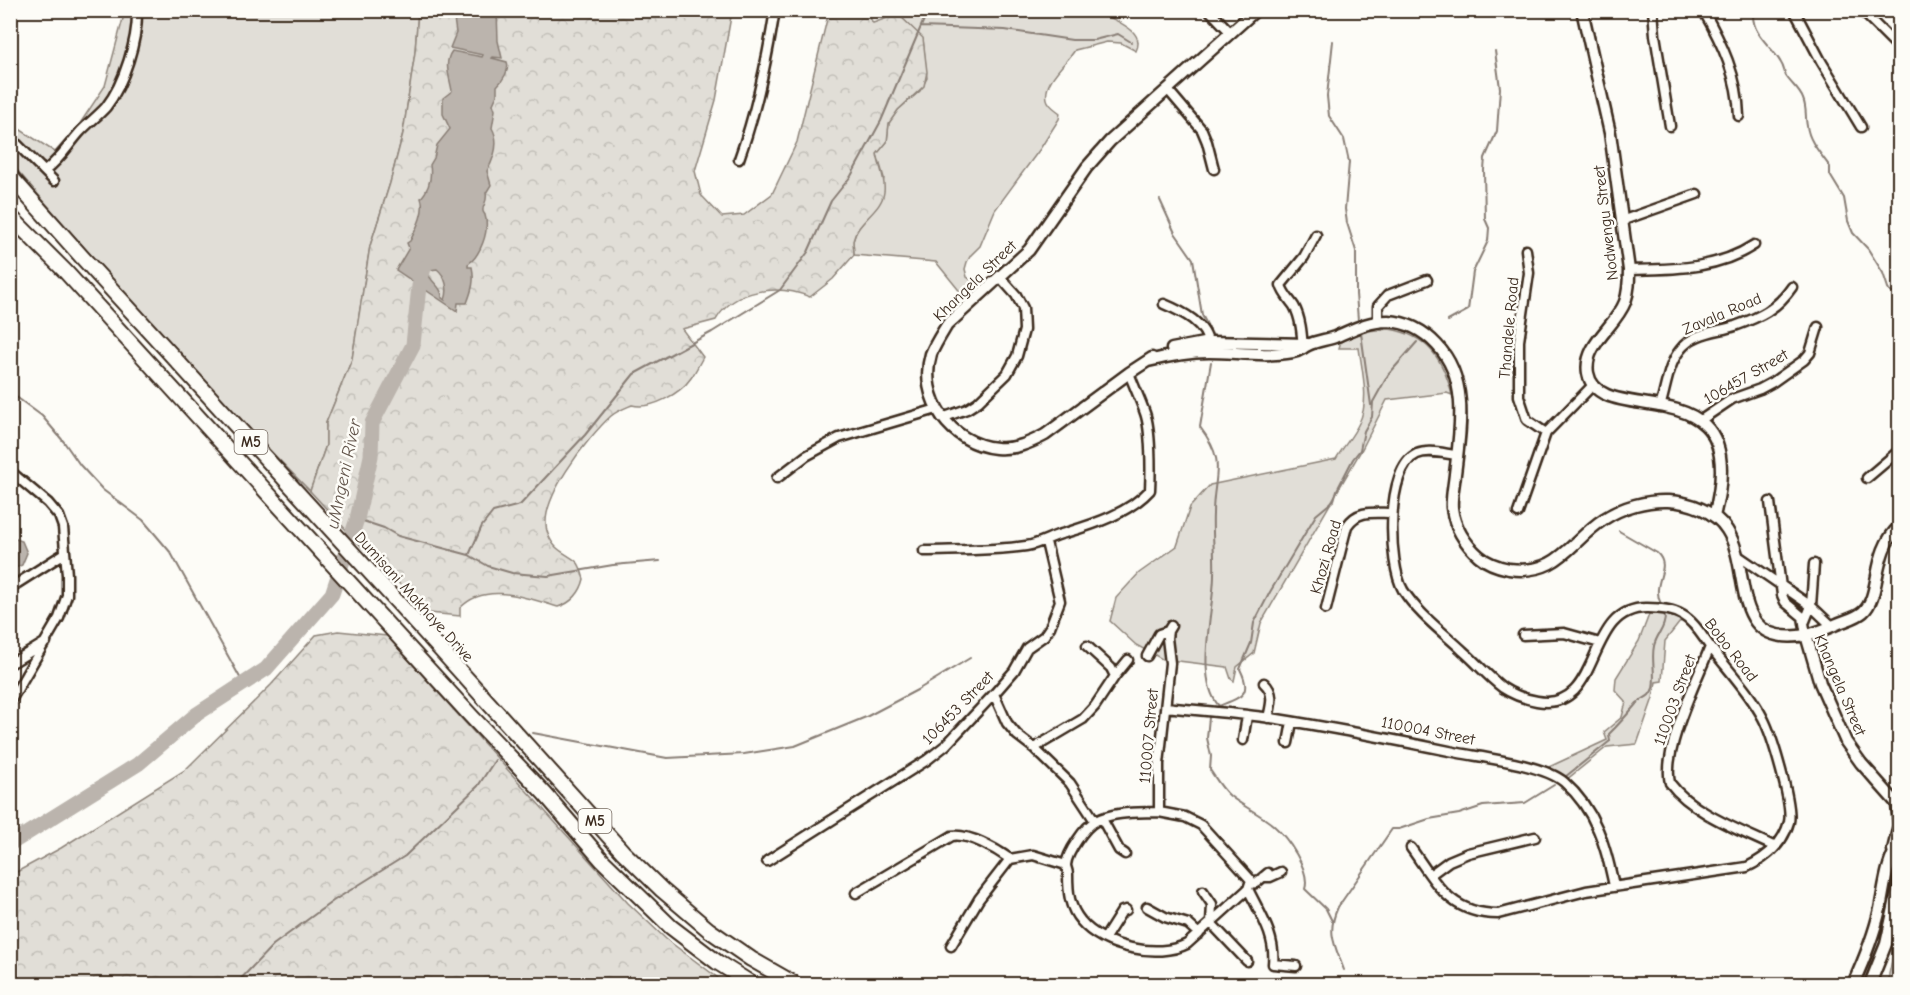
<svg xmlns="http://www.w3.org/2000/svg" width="1910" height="995" font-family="'Comic Neue',sans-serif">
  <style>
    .grass { fill: #e1ded7; stroke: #8e847a; stroke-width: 1.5 }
    .forest { fill: url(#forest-crowns); stroke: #8e847a; stroke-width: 1.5 }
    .water { fill: #bbb4ad; stroke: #887d74; stroke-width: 1.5; fill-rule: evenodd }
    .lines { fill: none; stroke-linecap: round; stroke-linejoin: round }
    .stream { stroke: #887d74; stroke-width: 2 }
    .river { stroke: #bbb4ad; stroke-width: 15 }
    .minor-casing { stroke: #3b2a1e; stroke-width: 13 }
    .tertiary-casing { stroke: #3b2a1e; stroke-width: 15 }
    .primary-casing { stroke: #3b2a1e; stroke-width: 18 }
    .minor { stroke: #fdfcf7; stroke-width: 8 }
    .tertiary { stroke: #fdfcf7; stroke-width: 10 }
    .primary { stroke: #fdfcf7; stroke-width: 14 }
    .labels { text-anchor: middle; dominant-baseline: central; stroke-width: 5; stroke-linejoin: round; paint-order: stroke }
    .shield { fill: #fdfcf7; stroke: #75695f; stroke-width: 1.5 }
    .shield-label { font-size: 15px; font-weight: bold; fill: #3b2a1e }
    .street-label { font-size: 16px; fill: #3b2a1e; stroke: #fdfcf7 }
    .water-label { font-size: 18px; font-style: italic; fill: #615349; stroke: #fdfcf7 }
  </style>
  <defs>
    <pattern id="forest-crowns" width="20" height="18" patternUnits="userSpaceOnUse" patternTransform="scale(1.5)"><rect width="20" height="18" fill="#e1ded7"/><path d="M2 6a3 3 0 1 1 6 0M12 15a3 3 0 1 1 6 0" fill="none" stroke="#c2bfb8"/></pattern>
  </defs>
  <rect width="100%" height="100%" fill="#fdfcf7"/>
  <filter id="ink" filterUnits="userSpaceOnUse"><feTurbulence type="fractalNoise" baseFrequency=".0167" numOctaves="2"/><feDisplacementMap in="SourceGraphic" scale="12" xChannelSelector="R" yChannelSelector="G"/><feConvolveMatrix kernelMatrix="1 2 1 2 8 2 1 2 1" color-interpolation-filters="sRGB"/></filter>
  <g filter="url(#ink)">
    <path class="grass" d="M125,11h293l-3,41 -12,81 -13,50 -20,63 -18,113 -26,64v22l-16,46c-105,-105 -203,-216 -299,-328l-1,-40 45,29 24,-27 26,-39z
      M901,11h197c13,9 49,18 38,40l-15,-8 -14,-1 -32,8c-8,13 -32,31 -28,49 1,6 8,10 13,14l-1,6 -19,30 -45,61 -15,36 -9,9 -4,7 -2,7 2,8 14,10 -15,12 -30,-37 -82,-7 -1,-14 4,-11 23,-28 4,-24 -7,-24 10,-12 2,-19 9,-13 22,-19 7,-13 -4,-39 -25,-25z
      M1389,329c39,6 54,30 63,66l-5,-2 -60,7 -25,49 -101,174 -7,30 -17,14 -3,14 -3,-2 -4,-12 -65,-8 -26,-14 -26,-24 6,-23 23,-25 38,-27 13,-39 20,-22 126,-26c7,-12 17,-23 23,-36 11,-22 3,-52 0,-75h-20l2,-7 25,-10z
      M1650,612l12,1 18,5v4l-15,19 -3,40 -6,1 -3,16 -16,46 -30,3 -41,33 -17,-13 58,-27 -3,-8 18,-15 4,-15 -11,-12 1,-12 23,-37z
      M1899,929v55h-6l-4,-3v-7z"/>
    <path class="forest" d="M418,11h314l-16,89 -21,71 6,24 21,22 22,-2 28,-21 25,-52 32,-131h37l7,12 25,-9 25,24 4,34 -3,14 -26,24 -9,13 -2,19 -10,12c2,13 9,25 7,38 -2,19 -27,29 -31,49 0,4 1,10 1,14l-21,24 -23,18c-31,-13 -76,-9 -94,23l-34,9 21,28c-4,7 -7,14 -12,21 -11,16 -40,32 -59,27 -7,3 -15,6 -21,11 -22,20 -76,87 -63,118 7,18 16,17 29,28 4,4 5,12 7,17 -3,13 -12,24 -26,28 -31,-9 -72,-26 -98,1v8l-31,-3 -68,-67 -51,-55 16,-46v-22l26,-64 18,-113 20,-63 13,-50 12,-81z
      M338,631l49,5 241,267 38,36 60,45h-715v-109l50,-27 124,-78 86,-85 45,-50z"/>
    <path class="water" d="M453,11h44l1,30 4,17 -9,-1 -1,1 15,4c3,8 -4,18 -10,24v9l-4,9 2,6 -3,18c8,14 3,29 -5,43l4,14 -5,8c2,10 -4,12 -3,18 0,2 2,3 2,4 5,16 -5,41 -17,49v3h4c3,13 0,23 -5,36h-9l-1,8 -61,-41 13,-22 -2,-5 3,-2c6,-12 16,-30 11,-43 8,-9 11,-20 9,-33l4,-7 3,-13 13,-16 -7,-15v-16l9,-7c-2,-13 -9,-28 0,-40l30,6 1,-2 -33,-7 6,-15zM437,269c9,7 12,21 8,31l-3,-2c1,-10 -10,-15 -14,-24l2,-4z
      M10,537l12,4 5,12 -5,12 -11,5z"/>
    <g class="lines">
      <path class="stream" d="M1750,10l3,5c0,21 19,31 28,48 3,4 3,9 5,13 5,8 14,14 17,23 4,9 2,18 4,27 2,16 14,28 23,41v8l14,23 4,23 5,12 15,16 15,24 6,18 7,4 4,6
        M921,27l84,3 67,10h22l24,-6 13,8
        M1333,41l-6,55 2,20 15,23 5,23 -4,47 2,14 9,28v43l2,26
        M1160,200l15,33 18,26 9,56 11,21
        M1448,321l20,-11 5,-38 15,-31 1,-13 -4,-9 -1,-49 1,-12 12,-27 3,-43 -5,-37
        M1361,333l10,72
        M1211,362l-11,65c28,37 13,47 13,87 -1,21 2,41 1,61 0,35 -20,102 5,131 22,-9 34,-11 21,-37l11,-26 3,-20 16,-31 46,-77 18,-15 3,-10 16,-31 7,-9 4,-19 8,-14 1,-15 15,-27 29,-33
        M10,389l5,7 27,20 22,26 16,23 23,25 40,30 28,33 72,130
        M357,519l27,9 14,8 71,19 19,11 24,7 36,3 65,-11 47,-4
        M1619,531l38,22c16,15 -7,30 4,51
        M469,555l13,-29 11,-14 27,-7 65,-70 49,-61 78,-42 68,-42 28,-38 23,-51 20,-25 30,-55 47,-111
        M1209,717l-2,21 4,18 -1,14c6,9 12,19 20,26 14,11 30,18 43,29 14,12 38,45 32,64l21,20 6,12
        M533,733l134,25 77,-4 51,-8 71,-29 53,-28 51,-31
        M1565,777l45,-36 -1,-7c11,-11 18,-19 28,-31 7,-6 13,-5 16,-15 3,-14 -2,-29 1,-42 3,-13 11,-16 11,-30
        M1344,970c-9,-25 -18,-37 -6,-63l54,-78h7l30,-10 30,-5 24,-8 42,-3 29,-18
        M236,984l37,-39 60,-44 72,-45 73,-70 17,-26"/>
      <path class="river" d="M10,844l128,-80 59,-50 69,-45 66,-75 25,-75 14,-63 1,-33 41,-78 6,-59 5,-18"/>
      <defs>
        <path id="minor" d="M1209,10l22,23
          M1653,10l2,25 15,91
          M1703,10c19,33 35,67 36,106
          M1794,10l27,51 40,66
          M1861,10l39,39
          M1168,90l34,40 5,12 7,27
          M10,137l44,44
          M739,159c17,-47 28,-98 36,-149
          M45,171c17,-14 21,-23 34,-38 8,-9 19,-17 27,-26 18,-23 32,-68 31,-97
          M1621,221l76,-27
          M1526,250l3,23 -10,68v55l8,24 19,13
          M1629,270c43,-1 87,0 125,-25
          M1164,304c19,8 42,19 45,42
          M1378,322v-16l10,-11 39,-15
          M1303,349c-1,-14 -2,-31 -9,-43 -5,-7 -11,-13 -13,-21l23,-28 12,-22
          M1660,407c6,-19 8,-42 20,-57 13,-18 37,-18 55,-24 25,-9 42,-17 57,-39
          M942,418l25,-9 11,-7 29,-28 10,-18 7,-26 -1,-22 -7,-13 -16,-18
          M1701,420l31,-21 28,-10 13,-7 31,-22 6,-7 8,-26
          M10,471l38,32 11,13 4,11 4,48v20l-8,23 -49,84
          M777,478l29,-22 33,-18 98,-29
          M1867,478l33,-28
          M1770,502l12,93 3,7 18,15 3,18
          M1518,513l28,-80 47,-48
          M924,551c34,-1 69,0 102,-5 15,-2 25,-10 39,-13 30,-9 64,-20 85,-43 1,-20 1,-60 -5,-77 -5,-14 -11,-27 -16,-40
          M1737,555l74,51 21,20
          M10,588l55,-35
          M1326,609l21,-83c11,-17 27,-13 45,-13
          M1805,621l6,-15 3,-42
          M1523,635l41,-2 36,10
          M1710,647c-13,33 -48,103 -40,136 22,30 72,48 105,64
          M1147,656l12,-22 9,-3
          M10,664l36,-22
          M1115,676l13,-16
          M1264,683c11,10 7,22 4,35
          M994,694l13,29 10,12 17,13 36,35 25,38
          M1167,707c34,4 69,6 104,11 63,10 125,22 188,35 27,5 85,12 105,29 32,28 42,65 50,104
          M1243,740l4,-24
          M1288,743l4,-21
          M1034,748l49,-29 12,-13 20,-30 -4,-8 -24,-22
          M1159,812l26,5 16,8 50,55 -3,9 -61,55c-29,15 -85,3 -106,-23 -12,-14 -13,-29 -13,-47 0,-3 -2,-6 -2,-9 1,-12 19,-39 30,-44 19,-10 43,-8 63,-9z
          M1159,812v-48l11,-101 -3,-25 1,-7 3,-5
          M1102,819l17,31 6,4
          M1411,848c25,35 39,66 87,66l88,-23 161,-24c19,-9 36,-23 42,-45 4,-17 -17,-87 -26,-104 -13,-25 -34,-47 -51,-69 -9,-11 -17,-27 -30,-34 -10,-6 -24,-7 -35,-7 -64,-1 -43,105 -110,93 -11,-2 -25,-7 -34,-13 -15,-11 -26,-25 -40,-37 -20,-19 -45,-37 -60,-61 -15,-26 -18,-122 14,-136 12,-5 28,0 40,1
          M767,861l160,-101 19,-15 48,-51 20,-23 13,-23 17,-12 6,-9 10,-26 -14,-59
          M1430,875l19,-14 19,-8 67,-16
          M1263,877h7l11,-5
          M1250,884l6,-1 12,-10
          M1248,889c12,25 28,47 25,75l23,2
          M1203,891l9,13 -1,19 36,38
          M856,893l96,-57c16,-3 44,13 58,23
          M1147,907l18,10 23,7 11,10
          M1105,938l17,-27 4,-1
          M951,946l28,-47 31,-40 23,-4 33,10"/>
        <path id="tertiary" d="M1582,10l28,123 19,137c0,11 0,21 -4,32 -9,24 -42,43 -37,71 10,60 168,-14 126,143
          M1172,349l37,-7 99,2
          M1152,358l-23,15 -84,62c-15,8 -31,15 -49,13 -45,-4 -78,-50 -65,-94 4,-10 10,-19 16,-29l82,-75 58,-83 23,-26 146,-131
          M1148,361c20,-5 40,-9 61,-9 27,0 56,5 84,0 7,-1 9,-4 15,-7 8,-4 18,-5 27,-8 17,-7 33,-16 53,-16 19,1 36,10 49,24 33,35 23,86 18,129 -1,11 -4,23 -3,34 2,18 13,36 27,48 8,7 20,11 30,13 50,7 61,-28 95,-50 18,-12 43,-19 64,-18 22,1 47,10 59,29 26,40 0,118 79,105 10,-2 22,-7 31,-11 9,-4 19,-6 26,-12 19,-17 8,-61 37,-86
          M1806,635l14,48 26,59 15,21 39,44
          M1893,850l6,-25 -2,-20
          M1853,984c11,-24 21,-49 27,-75 5,-24 6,-46 20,-67
          M1870,984l16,-40 14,-63"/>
        <path id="primary" d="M10,176l71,80 340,372 202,224 39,38 47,40 42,29 44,25
          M10,216l55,55 406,445 74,78 57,66 69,67 46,35 35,22"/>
      </defs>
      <use href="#minor" class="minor-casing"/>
      <use href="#tertiary" class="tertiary-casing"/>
      <use href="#primary" class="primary-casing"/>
      <use href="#minor" class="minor"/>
      <use href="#tertiary" class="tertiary"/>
      <use href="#primary" class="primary"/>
    </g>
  </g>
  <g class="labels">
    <g class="shield">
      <rect x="234.5" y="430" width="33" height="24" rx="4.5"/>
      <rect x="578.5" y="809" width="33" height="24" rx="4.5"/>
    </g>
    <g class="shield-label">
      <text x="251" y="442">M5</text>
      <text x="595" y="821">M5</text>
    </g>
    <g class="street-label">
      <text transform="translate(1606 223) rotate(-97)">Nodwengu Street</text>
      <text transform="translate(975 281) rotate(-44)">Khangela Street</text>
      <text transform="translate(1722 314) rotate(-23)">Zavala Road</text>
      <text transform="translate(1509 328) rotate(-85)">Thandele Road</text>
      <text transform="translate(1746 377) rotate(-30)">106457 Street</text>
      <text transform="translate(1326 557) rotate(-74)">Khozi Road</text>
      <text transform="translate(414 597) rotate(48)">Dumisani Makhaye Drive</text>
      <text transform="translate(1731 650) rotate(52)">Bobo Road</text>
      <text transform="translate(1840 685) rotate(67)">Khangela Street</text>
      <text transform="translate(1675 700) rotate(-70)">110003 Street</text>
      <text transform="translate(958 708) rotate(-46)">106453 Street</text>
      <text transform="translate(1428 731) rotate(11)">110004 Street</text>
      <text transform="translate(1149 736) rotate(-85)">110007 Street</text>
    </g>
    <g class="water-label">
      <text transform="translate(344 474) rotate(-78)">uMngeni River</text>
    </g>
  </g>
  <rect width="1910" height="995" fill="none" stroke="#fdfcf7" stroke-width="36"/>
  <rect x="18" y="18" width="1874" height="959" fill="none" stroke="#3b2a1e" stroke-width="2" filter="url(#ink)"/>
</svg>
